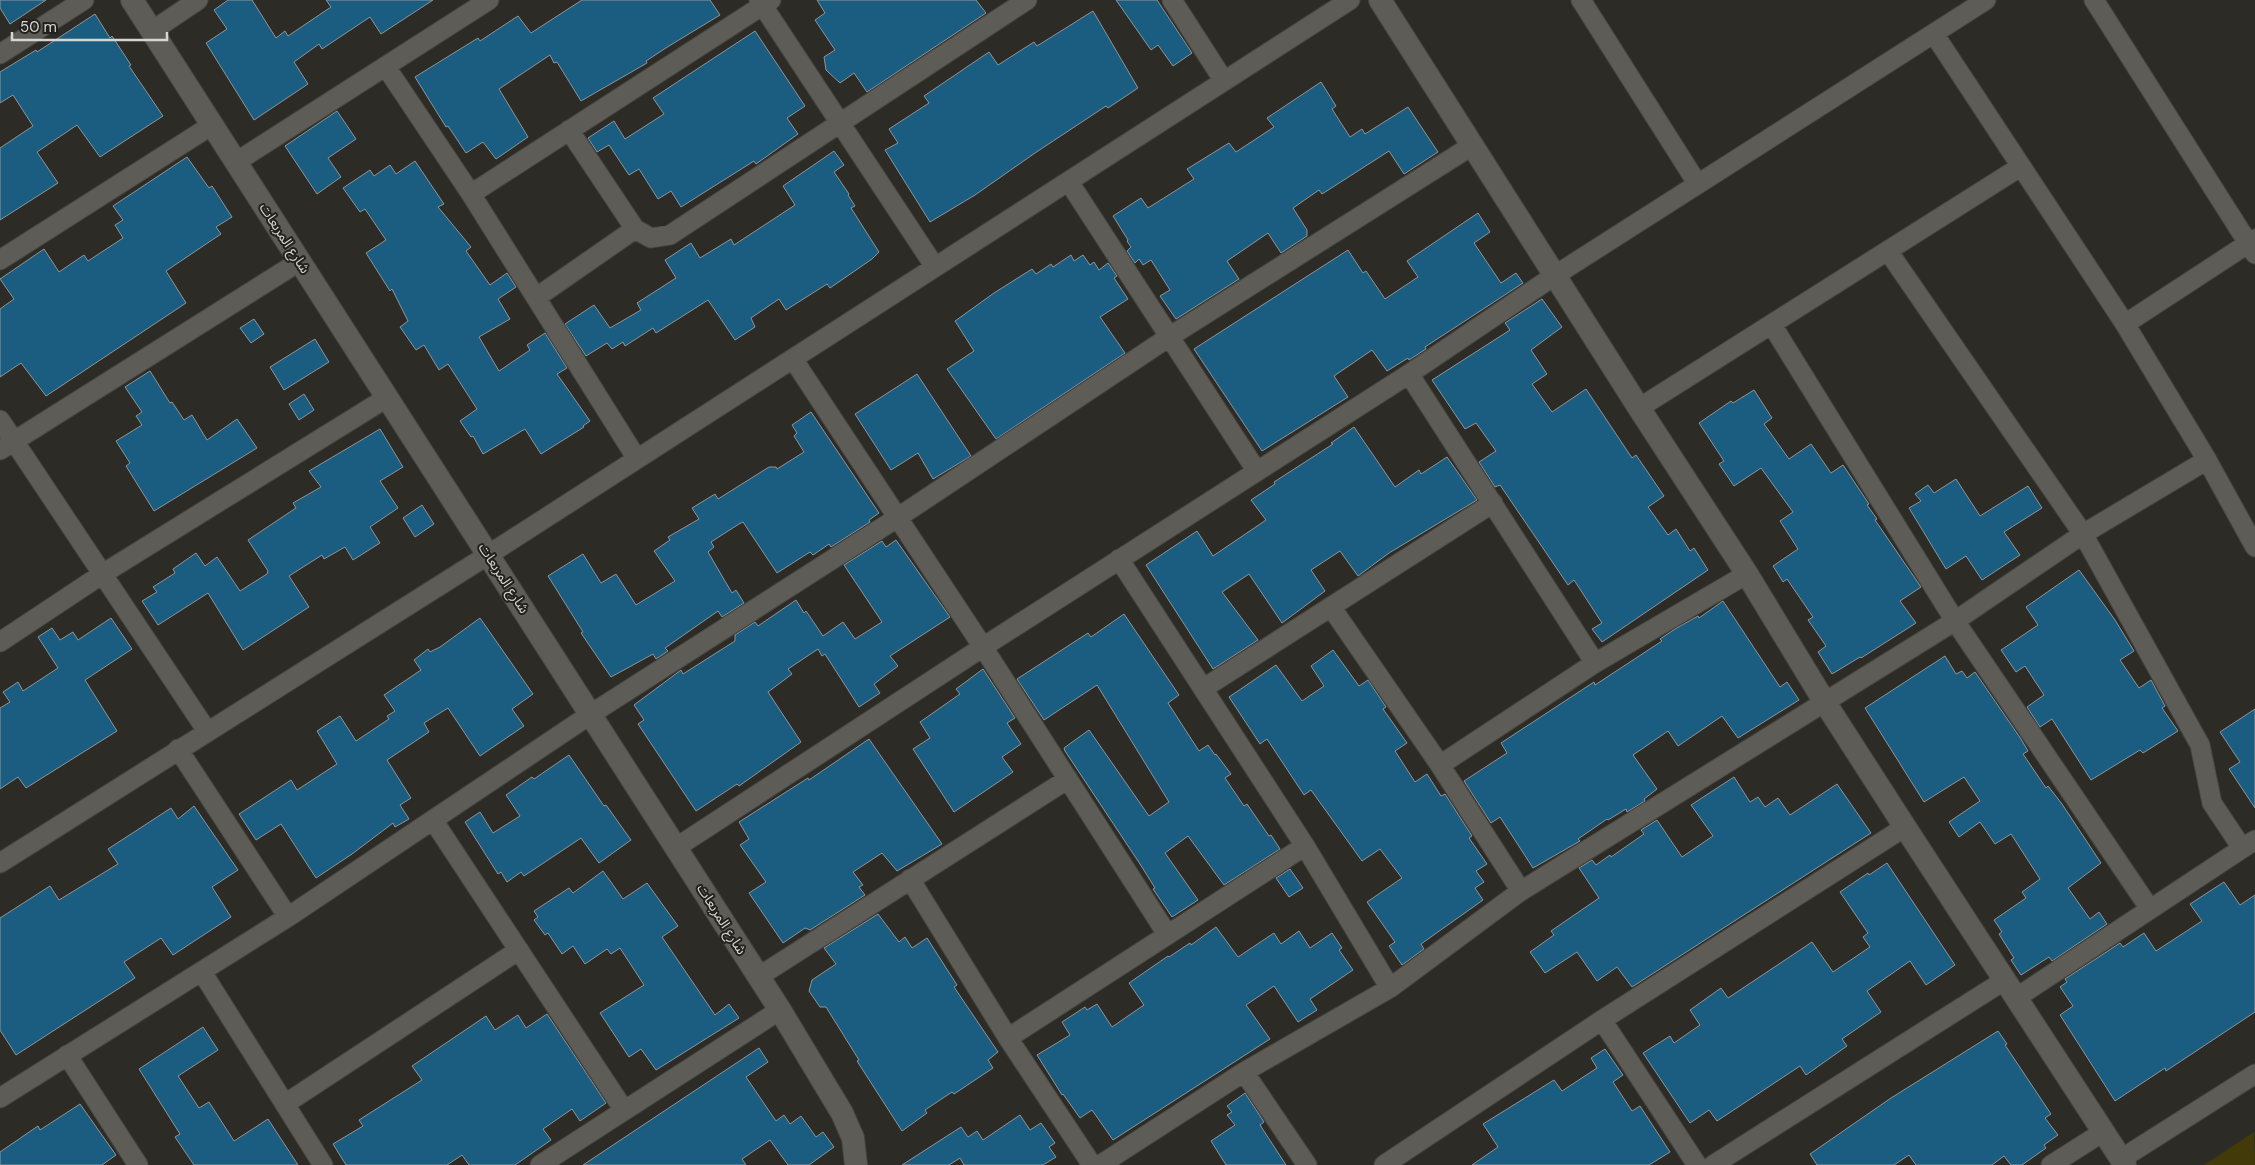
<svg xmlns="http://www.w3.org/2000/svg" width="2255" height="1165" font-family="'DM Sans','Noto Sans Arabic',sans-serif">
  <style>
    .green { fill: #423a09 }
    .building { fill: #1b5d80; stroke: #8f9599 }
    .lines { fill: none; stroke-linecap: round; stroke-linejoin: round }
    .minor-casing { stroke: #464641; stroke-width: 21 }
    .tertiary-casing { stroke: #464641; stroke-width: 24 }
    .minor { stroke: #5d5c57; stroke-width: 19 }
    .tertiary { stroke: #5d5c57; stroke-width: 22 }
    .labels { text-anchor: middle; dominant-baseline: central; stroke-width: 4; stroke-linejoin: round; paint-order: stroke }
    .street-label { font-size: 14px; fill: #d5d5d1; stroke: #22211c }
  </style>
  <rect width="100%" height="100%" fill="#2c2b26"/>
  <path class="green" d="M2254,1132l1,33h-51z"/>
  <path class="building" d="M0,0h46l-36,24 -10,-16z
    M228,0h24l24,38 9,-7 3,5 43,-29 -5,-7h107l-52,34 -11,-17 -48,32 -3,-5 -25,18 14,22 -54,36 -48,-77 21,-14 -13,-19z
    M582,0h128l10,15 -51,31 -23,15 1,2 -66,38 -24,-39 -3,1 -4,-8 -51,34 29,48 -32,22 -13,-17 -17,11 -18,-27 -2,1 -31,-50 63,-39 2,3 38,-25 13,17z
    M817,0h159l10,13 -119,79 -13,-19 -14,10 -14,-13 -2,-13 11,-7 -20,-30 10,-7z
    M1116,0h41l35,53 -19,13 -15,-21 -7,5z
    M1093,11l45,77 -30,20 -2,-2 -71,47 -60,42 -45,27 -45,-72 13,-7 -9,-14 40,-26 -5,-7 65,-44 9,13 36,-23 3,4z
    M95,14l15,24 2,-2 19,29 -2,1 34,50 -63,41 -23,-32 -40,27 21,31 -58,37v-72l33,-22 -20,-31 -13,8v-31l36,-22 1,2z
    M755,31l50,75 -18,12 11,16 -42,30 -2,-3 -73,46 -10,-16 -13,8 -19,-30 -10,6 -20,-30 -12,7 -9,-14 26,-17 11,18 39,-25 -11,-16z
    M1321,82l15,24 -4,3 18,28 12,-8 3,5 43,-27 30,45 -34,22 -15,-23 -67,43 -3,-4 -26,18 14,22v6l-26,17 -13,-20 -41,28 12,18 -63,40 -16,-23 10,-6 -19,-30 -8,5 -4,-6 -4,4 -8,-12 4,-4 -4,-6 1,-1 -15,-24 28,-18 7,10 46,-29 -7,-10 42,-26 7,9 38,-25 -7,-9z
    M337,111l19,28 -28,19 13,19 -24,17 -32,-48z
    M834,151l10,14 -10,7 15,22 -1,1 7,11 -4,2 28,44 -7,7 -42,29 -3,-4 -41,26 -7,-11 -28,19 4,9 -20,13 -27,-40 -52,33 -3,-5 -28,18 -2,-4 -11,7 -5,-6 -21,13 -21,-32 29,-19 16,23 31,-18 -4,-7 39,-25 -11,-18 26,-17 9,15 31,-19 3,6 61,-40 -12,-19z
    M187,157l22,31 3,-2 20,31 -16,10 5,7 -55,37 20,32 -140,93 -25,-33 -21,14v-68l14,-10 -14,-20 44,-30 15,23 25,-17 4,6 35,-23 -8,-13 8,-5 -10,-14z
    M415,161l29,43 -6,3 33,40 -5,4 24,34 17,-12 9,14 -18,12 12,20 -31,18 20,34 31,-21 -3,-5 18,-12 22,35 -10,6 33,47 -7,5 1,1 -43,27 -16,-25 -42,25 -10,-18 -2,1 -11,-16 17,-12 -29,-45 -9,6 -15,-25 -8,5 -16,-23 8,-6 -16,-32 -2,2 -24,-38 20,-13 -21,-31 -5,3 -17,-24 27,-18 4,6 16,-11 6,9z
    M1478,213l12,19 -16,11 27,40 15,-10 7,10 -98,64 1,2 -17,11 -1,-2 -21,13 -15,-21 -38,26 14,21 -86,54 -68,-102 154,-99 15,23 3,-2 19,28 33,-22 -11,-16z
    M1071,255l3,6 9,-6 7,10 4,-3 5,8 9,-7 9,13 -3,2 14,21 -28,18 25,36 -129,86 -49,-70 27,-18 -19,-30 39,-28 38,-24 4,5 15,-10 2,3z
    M1542,299l20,28 -31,23 16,24 -15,10 20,28 34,-23 46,69 4,-3 28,41 -16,11 20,28 8,-6 14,22 4,-3 14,22 -106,72 -10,-13 10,-6 -28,-43 -6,5 -68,-100 -5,2 -16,-25 17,-11 -20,-28 -11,6 -33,-49 78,-50 -5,-7z
    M254,319l10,15 -13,9 -11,-15z
    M315,339l14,23 -45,28 -14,-23z
    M150,371l20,32 2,-1 12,18 8,-5 15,25 30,-21 20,29 -103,63 -28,-45 4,-3 -14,-22 26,-16 -6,-9 6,-4 -17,-25z
    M917,374l54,82 -38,23 -15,-26 -27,17 -36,-56z
    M1754,390l18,28 -8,6 25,35 22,-15 20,29 12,-8 26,39 -2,1 10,14 -2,1 46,67 -21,14 16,22 -55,35 -1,-1 -28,17 -14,-22 8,-6 -18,-26 5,-3 -26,-38 -4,3 -10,-16 25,-17 -18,-28 13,-9 -32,-44 -27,18 -15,-22 5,-3 -25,-38 32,-22 2,2z
    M304,394l10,16 -15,10 -10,-16z
    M811,412l68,101 -10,7 1,2 -39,25 -2,-3 -16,11 -3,-3 -33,21 -34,-51 -4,2 -28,18 3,5 -6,5 24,41 4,-3 8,13 -22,14 -4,-6 -53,37 3,3 -12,8 -3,-5 -42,23 -30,-44 2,-1 -35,-56 35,-22 18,29 15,-9 20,31 39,-24 -21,-30 16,-11 -2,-3 31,-18 -7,-11 23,-14 3,5 51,-32h7l1,2 27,-17 -10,-16 3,-3 -5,-8z
    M1354,427l41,60 24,-17 2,4 26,-17 30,43 -88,53 -31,23 -18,-25 -29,19 14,21 -43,32 -33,-49 -27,18 36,48 -45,29 -67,-104 51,-34 16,25 53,-36 -15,-20 24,-16 -1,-2 59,-38 -2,-1z
    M380,429l23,38 -23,14 18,27 -28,19 10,16 -27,17 -8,-13 -21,12 -2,-4 -33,21 20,31 -66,43 -35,-57 -50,32 -16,-24 15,-9 -4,-5 22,-14 -2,-4 23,-16 9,13 12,-9 23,34 27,-17 1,-3 -20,-31 48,-32 -3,-5 28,-16 -12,-16z
    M1956,479l24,37 48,-30 14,22 -38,24 16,23 -38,25 -16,-24 -20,13 -37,-61 12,-7 -6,-7 13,-9 6,8z
    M422,505l12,19 -19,13 -12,-19z
    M896,540l54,77 -60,39 8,10 -24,18 6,9 -21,14 -34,-53 -3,2 -4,-7 -30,20 4,5 -24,18 33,50 -62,44 -2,-2 -41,27 -58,-87 6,-4 -10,-15 47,-35 2,4 52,-33v-6l20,-13 3,4 38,-26 8,13 2,-2 17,25 20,-14 12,17 27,-17 -38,-57 38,-24 4,6z
    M2079,570l36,50 19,31 -14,9 19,28 12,-8 14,26 -3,2 16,23 -35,22 -3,-3 -49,30 -39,-61 -12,8 -13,-20 17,-12 -19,-29 -9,6 -15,-22 37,-25 -12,-18z
    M1723,601l57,86 7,-5 12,18 -61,38 -16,-22 -44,30 -10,-15 -35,24 24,34 -13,10 1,2 -18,11 -1,-3 -18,11 -1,-1 -29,20 2,2 -47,27 -33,-51 -9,6 -27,-42 43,-28 -6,-10 93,-61 1,3 67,-44 -2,-2 15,-10 23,-13 1,2z
    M1124,614l55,81 -11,8 31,48 9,-6 7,10 1,-1 15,20 -6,4 19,28 3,-2 22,32 2,-1 9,14 -56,36 -36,-49 -23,17 33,47 -26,17 -19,-28 2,-1 -15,-24 -75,-113 -1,-3 25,-18 60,86 20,-14 -72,-117 -53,35 -27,-41 71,-46 3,4z
    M111,618l21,31 -47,31 32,51 -91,57 -8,-11 -18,12v-81l10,-6 -7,-10 15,-10 5,9 35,-23 -20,-31 14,-9 8,12 13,-8 5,8z
    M480,618l53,76 -21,15 12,17 -44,30 -32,-48 -24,15 5,9 -42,28 24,38 -11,7 9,14 -14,8 -2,-4 -41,31 -36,24 -35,-54 -25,16 -17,-26 52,-34 6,10 40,-26 -20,-33 23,-15 16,25 33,-22 -2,-3 8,-5 -11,-16 37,-25 -7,-10 14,-11 2,3 10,-5z
    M1333,650l26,36 9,-6 18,27 -3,2 24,34 -12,8 20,31 12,-8 14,22 4,-2 27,42 -3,2 18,26 -11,7 8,11 -9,6 8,12 -62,44 3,5 -22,16 -13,-19 6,-4 -28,-40 35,-24 -22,-29 -18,12 -51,-71 -7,5 -37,-56 -7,5 -31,-47 47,-32 26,36 22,-15 -13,-20z
    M1945,656l11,18 6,-3 5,7 8,-6 46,67 7,12 -5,3 23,34 2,-2 14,18 39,59 -33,25 22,31 9,-7 8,12 -55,37 -3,-4 -28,18 -10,-15 3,-2 -15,-24 3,-2 -8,-12 32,-22 -4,-6 18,-13 -29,-45 -16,10 -15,-22 -21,15 -10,-15 31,-21 -16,-24 -40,25 -59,-94z
    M983,669l32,49 -8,5 14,21 -19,13 11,15 -59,40 -41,-63 17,-11 -10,-16 40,-28 -4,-5z
    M2255,709v99l-26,-39 11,-7 -20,-30z
    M869,739l73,105 -45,27 -15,-18 -29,19 10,13 -4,2 6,8 -55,35 -5,-2 -22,15 -34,-50 17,-11 -26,-37 9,-6 -10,-17 69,-44 1,2z
    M569,755l35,51 2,-1 25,35 -32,23 -18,-25 -57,38 -3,-4 -14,10 -6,-10 -3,2 -33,-52 15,-10 13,21 27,-17 -14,-21 26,-18 2,2z
    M1734,777l16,25 8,-5 7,10 13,-9 12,17 47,-31 34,49 -239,154 -15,-20 -20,14 -20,-29 -32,21 -15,-21 24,-17 -3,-4 48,-33 -20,-30 13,-8 4,5 14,-10 1,2 33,-23 -3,-4 16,-10 25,37 31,-21 -22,-31z
    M194,806l44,64 -26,17 19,30 -58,38 -12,-17 -37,24 11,16 -119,77 -16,-25v-112l50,-32 9,14 59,-36 -10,-15 63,-41 7,11z
    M1887,863l68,102 -29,20 -16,-24 -43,30 14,21 -39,27 5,7 -41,29 -6,-9 -83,55 -8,-11 -19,13 -47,-70 27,-17 4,7 26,-18 -10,-15 31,-22 7,10 84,-56 21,30 37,-25 -7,-10 5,-4 -28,-41 28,-19 1,2z
    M1290,869l13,19 -14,9 -13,-19z
    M603,871l20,28 24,-16 31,43 -16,11 53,78 14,-11 10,14 -83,52 -15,-21 -12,8 -29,-44 44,-28 -24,-37 -9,6 -4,-5 -22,15 -12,-18 -11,8 -14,-21 -3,2 -11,-15 4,-3 -4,-6 35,-23 4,5z
    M2224,882l16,23 15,-10v117l-89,59 -1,-3 -50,33 -55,-86 13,-9 -13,-19 7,-5 -2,-3 55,-36 3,4 21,-14 12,18 46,-30 -12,-17z
    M878,914l21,28 6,-5 7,11 15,-10 30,47 -3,2 44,65 -10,8 5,8 -39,26 -2,-2 -27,18 2,3 -25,18 -45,-70 2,-1 -33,-53h-6l-11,-16 3,-11 24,-16 -12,-16z
    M1216,927l22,30 36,-24 7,11 18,-13 11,17 22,-15 10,15 -3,2 14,20 -43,29 7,11 -19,12 -24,-36 -28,19 24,34 -157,101 -21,-30 -12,8 -17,-24 -1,1 -25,-40 33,-20 -8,-13 23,-15 2,3 10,-6 15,23 32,-22 -15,-22 39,-27 1,1 21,-14 1,2z
    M547,1014l59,89 -26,18 -8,-12 -29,20 8,11 -36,25h-46l-7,-10 -15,10h-101l-13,-21 30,-18 -4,-6 63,-40 -10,-14 74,-50 9,14 23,-15 8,13z
    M203,1027l15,23 -40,26 21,32 10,-6 25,39 34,-22 30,46h-104l-19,-28 5,-3 -41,-65z
    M1998,1031l9,13 -2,1 46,69 -6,4 13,17 -14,10 2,3 -24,17h-11l-7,-9 -12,9h-76l-7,-10 -15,10h-77l-7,-11 81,-56z
    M759,1048l9,14 -22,15 30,44 8,-6 6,9 11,-8 15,21 7,-5 11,15 -25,18h-21l-18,-25 -28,19 4,6h-163z
    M1605,1049l18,26 -10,7 19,29 8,-5 30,46 -21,13h-177l26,-18 -15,-23 71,-44 8,11 35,-23 -6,-10z
    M1245,1093l19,29 -4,3 26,40h-60l-15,-24 24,-16 -8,-10 5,-3 -5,-6z
    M80,1104l36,51 -14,10h-102v-13l38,-26 2,4z
    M1020,1115l10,15 11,-7 14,20 -6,4 7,10 -13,8h-79l-4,-7 -11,7h-47l59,-38 7,10 9,-6 6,9z"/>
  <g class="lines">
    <defs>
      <path id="minor" d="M759,0l176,267
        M1172,0l52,81
        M1581,0l116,183
        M2094,0l161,254
        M152,31l46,-31
        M1934,34l191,290 82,136 48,87
        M0,54l84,-54
        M386,67l85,127 166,265
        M569,130l66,99 16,9 19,-3 357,-235
        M236,162l253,-162
        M1069,182l187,288
        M471,194l300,-194
        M1888,251l195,283 117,211 12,58 30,45
        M0,260l212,-135
        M537,297l98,-68
        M2125,324l130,-85
        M1772,325l183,296 195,288
        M793,359l190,288 184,287
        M1409,374l186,289
        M1639,408l381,-241
        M0,420l207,311
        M0,450l300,-189
        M1119,559l186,287 85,142
        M1331,607l109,158 81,126
        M0,642l104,-69 284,-176
        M1204,688l289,-185
        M178,749l110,168
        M1440,765l155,-102 152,-89
        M433,820l191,290
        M677,847l306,-200 426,-273 145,-98 432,-276
        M0,863l488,-308 862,-555
        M910,879l98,159 84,127
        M202,972l121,193
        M758,977l310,-198
        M2016,998l239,-158
        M1602,1020l95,145
        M1008,1038l297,-192
        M67,1055l71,110
        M1244,1072l63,93
        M0,1098l288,-181 303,-203 306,-196 272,-181 304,-192
        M285,1104l234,-154
        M2121,1159l134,-85
        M540,1165l240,-155
        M1100,1165l144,-93 146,-84 131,-97 434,-270 128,-87 124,-74
        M1384,1165l218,-145 303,-193
        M1713,1165l292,-185
        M2051,1165l52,-33"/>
      <path id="tertiary" d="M132,0l648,1010 62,103 11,25 3,27
        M1380,0l259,408 108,166 77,127 81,126 220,338"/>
    </defs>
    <use href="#minor" class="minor-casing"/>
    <use href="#tertiary" class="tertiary-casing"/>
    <use href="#minor" class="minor"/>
    <use href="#tertiary" class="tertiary"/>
  </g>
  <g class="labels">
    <g class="street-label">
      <text transform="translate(285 238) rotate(57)">شارع المربعات</text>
      <text transform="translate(504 578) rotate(57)">شارع المربعات</text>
      <text transform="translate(722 919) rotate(58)">شارع المربعات</text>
    </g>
  </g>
  <path d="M12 32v8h155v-8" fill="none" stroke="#d5d5d1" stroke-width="2.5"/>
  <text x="20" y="32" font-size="15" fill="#d5d5d1" stroke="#22211c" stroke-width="4" paint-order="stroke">50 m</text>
</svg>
